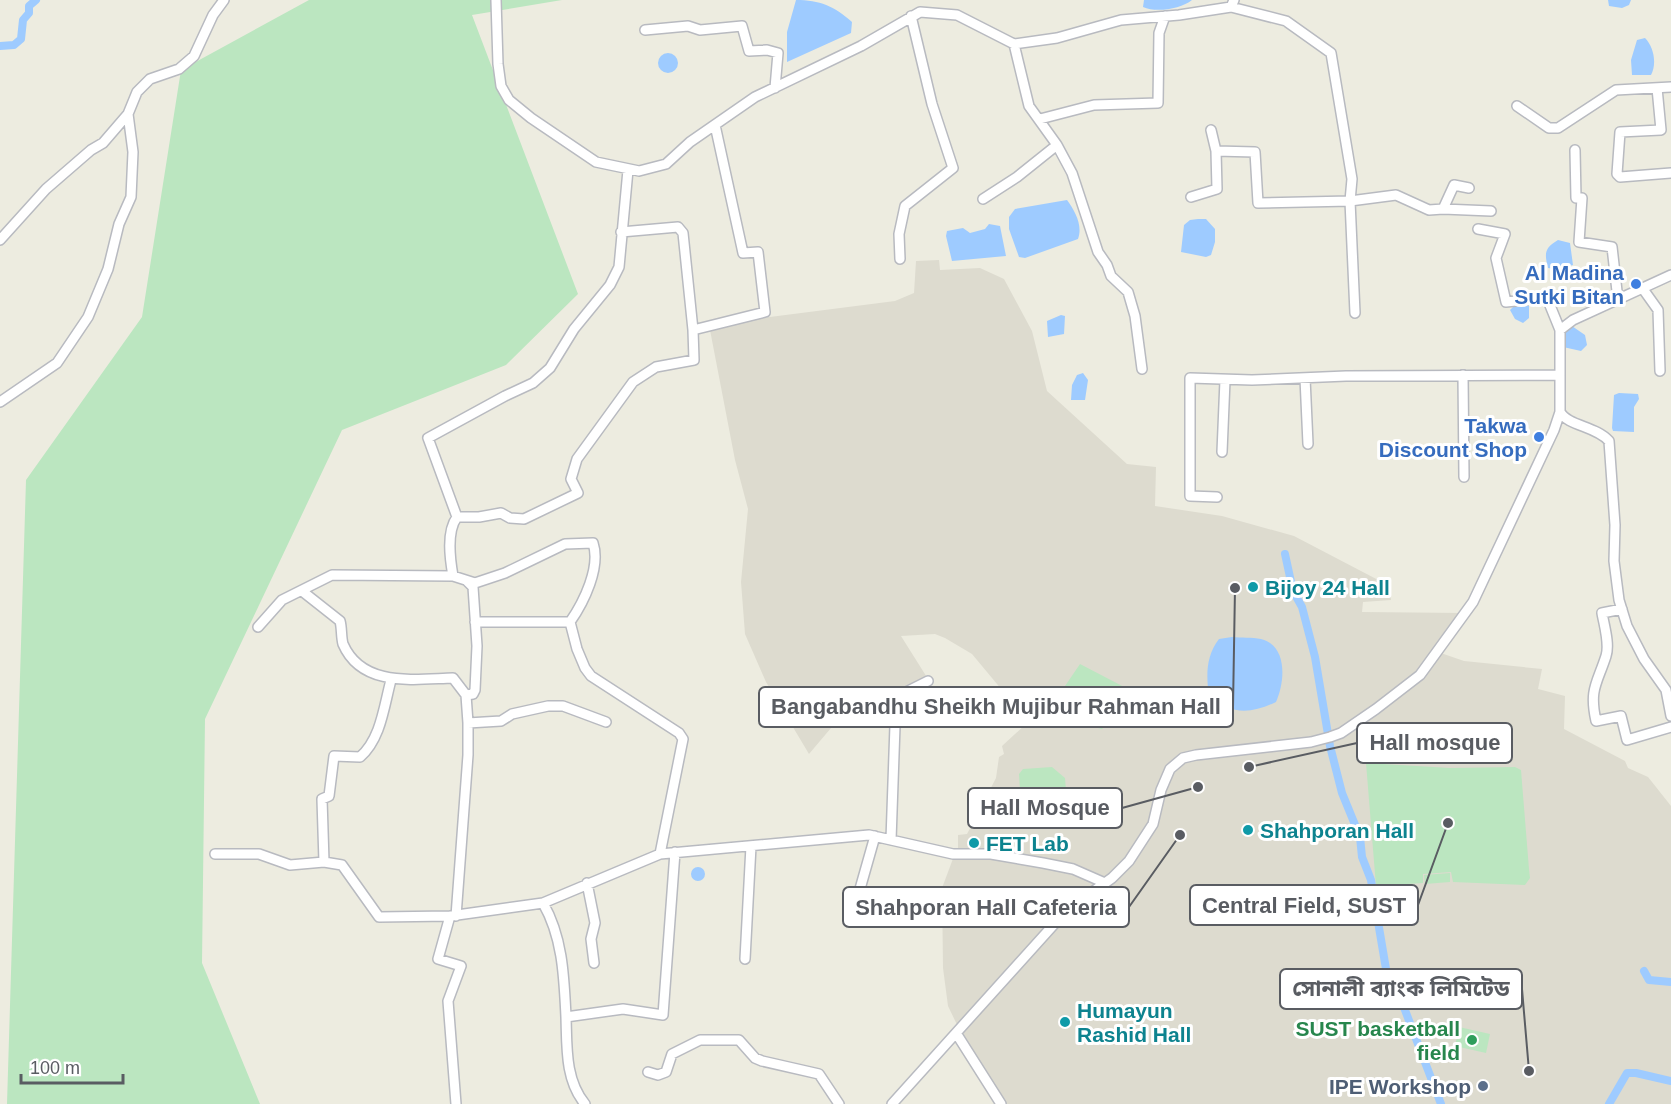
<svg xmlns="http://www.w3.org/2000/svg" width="1671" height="1104" font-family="Arial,'Noto Sans Bengali',sans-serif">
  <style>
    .education { fill: #dddbcf }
    .green { fill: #bbe6c0 }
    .water { fill: #9ecbff }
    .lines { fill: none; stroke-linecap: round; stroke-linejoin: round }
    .canal { stroke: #9ecbff; stroke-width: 8 }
    .minor-casing { stroke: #b8bac0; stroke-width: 12 }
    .minor { stroke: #fff; stroke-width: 9 }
    .shop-dot { fill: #3f7fe0; stroke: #fff; stroke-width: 2 }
    .culture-dot { fill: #0f9aa8; stroke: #fff; stroke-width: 2 }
    .leisure-dot { fill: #2e9e5b; stroke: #fff; stroke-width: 2 }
    .service-dot { fill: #5c6f8a; stroke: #fff; stroke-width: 2 }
    .labels { text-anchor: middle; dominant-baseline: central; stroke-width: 6; stroke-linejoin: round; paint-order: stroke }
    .shop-label { font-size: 21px; font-weight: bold; fill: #366cbe; stroke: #fff; text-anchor: end }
    .culture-label { font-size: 21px; font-weight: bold; fill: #0d838f; stroke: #fff; text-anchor: start }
    .leisure-label { font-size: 21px; font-weight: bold; fill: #27864d; stroke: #fff; text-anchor: end }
    .service-label { font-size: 21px; font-weight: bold; fill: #4e5e75; stroke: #fff; text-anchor: end }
    .leader { fill: none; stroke: #595c62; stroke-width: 2 }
    .callout-dot { fill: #595c62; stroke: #fff; stroke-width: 2 }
    .callout { fill: #fff; stroke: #595c62; stroke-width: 2 }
    .callout-label { font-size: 22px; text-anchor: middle; font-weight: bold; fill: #595c62 }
  </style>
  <rect width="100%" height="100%" fill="#edece0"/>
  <path class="education" d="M939,260l1,10 40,-2 24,11 28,52 15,60 80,73 29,3 -1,39 67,10 72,20 88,46h7l2,18 -28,2 -1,10 102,1 -29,38 29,10 78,8 -4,20 27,7 -1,33 61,32 3,7 20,9 8,10 15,19v298h-665l-44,-69 -14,-29 -5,-38 -1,-80 12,-32h4v-21l9,-1 29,-56 3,-21 5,-3 -2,-8 37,-34 -9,-16 -28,-6 -30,-36 -27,-16 -10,-4 -34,2 27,43 -41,22 -8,-15 -48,42 -22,26 -43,-72 -21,-48 -4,-52 7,-73 -13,-49 -25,-130 52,-12 133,-17 19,-8 2,-32z"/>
  <path class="green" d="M309,0h253l-90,15 106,279 -72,71 -164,65 -137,289 -3,244 58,141h-253l19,-624 116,-163 39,-247z
    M1080,664l48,25 -10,23 -16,17 -21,-5 -31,-16z
    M1366,763l84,5 65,-1 6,3 8,99 1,9 -5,7 -72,-3 -2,-10 -28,2v9l-47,3z
    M1052,767l13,11 2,25 -7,8 -32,2 -7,-6 -2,-33 4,-5z
    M1450,873v9l-25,2 -1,-9z
    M1459,1027l31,7 -4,19 -31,-7z"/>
  <path class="water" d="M796,0c24,0 38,6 56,22l-1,11 -64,29v-30z
    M1144,0h48c-11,9 -36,13 -49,7z
    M1608,0h23l-2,5 -7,3 -13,-2z
    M1645,38c9,9 12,26 6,37h-19l-1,-15 6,-20z
    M658 63a10 10 0 1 1 20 0a10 10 0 1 1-20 0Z
    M1067,200c8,11 16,25 11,39l-53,19 -6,-1 -10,-28v-12l6,-8z
    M1198,219h8l9,10v13l-4,13 -5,2 -25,-5 3,-27 6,-5z
    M989,224l11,2 6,30 -54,5 -6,-25 1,-5 16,-3 7,5 15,-4z
    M1558,240l12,3 3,22 -17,4 -8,-1c-4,-16 -3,-20 10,-28z
    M1525,305l4,1v12l-6,5 -8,-4 -5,-9 4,-4z
    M1061,315l4,1 -1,18 -16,3 -1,-16z
    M1569,324l16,11 2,10 -6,6 -18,-4 -1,-15z
    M1083,373l5,7 -3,20h-14l1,-15 5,-10z
    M1619,393l19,1 1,5 -5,8v25l-21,-1 -1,-3 2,-33z
    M1232,637c9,1 20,0 29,2 27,7 24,43 15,63 -25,12 -45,13 -67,-6 -3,-21 -3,-40 10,-57z
    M691 874a7 7 0 1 1 14 0a7 7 0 1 1-14 0Z"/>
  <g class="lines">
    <path class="canal" d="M0,46l14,-1 7,-6 2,-19 6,-7v-7l7,-6
      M1285,554l8,37 9,16 13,50 15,89 12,47 18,44 2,20 9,23 15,89 14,28 41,107
      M1644,971l5,9 22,2
      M1609,1104l18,-31h9l35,8"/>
    <defs>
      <path id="minor" d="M496,0l2,64 3,22 8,14 22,18 65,44 43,9 27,-7 24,-22 65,-45 106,-51 59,-34 37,3 57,29 43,-6 64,-18 58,-5 52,-8 3,-7
        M1231,7l55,14 45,32 21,126 -2,22 46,-6 33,15 14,-1 11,-24 15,3
        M645,30l43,-4 12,4 42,-4 7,25 18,-1 11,3 -3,35
        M1657,88l4,42 -41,2 -3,42 3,3 51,-4
        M1517,106l32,22h9l58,-38 55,-3
        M1040,119l54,-14 64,-2 1,-70 6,-17
        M1211,130l5,21 39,1 3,51 92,-2 5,112
        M1057,145l15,28 26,79 9,13 4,11 17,16 7,24 7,53
        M1575,150l1,48h6l-3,44 33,5 6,53
        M1191,197l26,-8 -1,-38
        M983,199l34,-22 40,-32 -28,-39 -15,-62
        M1443,209l48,2
        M1478,229l27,5 -9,24 10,44 41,-4 13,32
        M621,232l57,-5 5,6 10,97
        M0,240l46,-51 45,-39 12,-7 25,-29
        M900,259l-1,-25 6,-28 48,-38 -21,-64 -21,-88
        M1643,289l15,21 2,61
        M1463,375l1,102
        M1305,378l3,66
        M0,402l57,-39 31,-46 20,-48 11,-45 12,-27 2,-45 -5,-38 9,-22 13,-13 29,-10 15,-13 19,-41 11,-15
        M1560,412c8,14 36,14 49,29l6,84 -1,36 5,39 8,26 17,33 22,31 5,26
        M1222,452l3,-72
        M1217,497l-27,-1v-118l62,2 94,-4 214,-1
        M457,517h22l22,-4 9,5 14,1 54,-26 -7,-14 6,-20 56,-77 23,-15 38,-7 -1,-30 72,-18 -7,-60 -15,1 -28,-128
        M453,576c-3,-17 -7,-44 4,-59l-29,-79 77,-42 28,-13 17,-15 24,-39 36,-44 9,-18 9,-97
        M302,591l38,30c2,7 1,16 3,23 19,44 72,35 110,34l13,17 2,28v32l-12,161
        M1622,609l-20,4c2,12 8,31 4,43 -9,28 -17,33 -10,65l25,-5 6,24 44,-13
        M475,622h95
        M258,627l24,-27 50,-25 121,1 22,7 30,-10 60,-29 28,-1c8,24 -9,59 -23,79l7,27 8,19 6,8 88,57 4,6 -23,115
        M391,680c-7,26 -10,59 -31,77l-26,-1 -5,40 -7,3 2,63 18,3 37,52 71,-1 93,-13 117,-49 209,-19 84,19h38l52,9 30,6 32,14
        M466,695l7,-1 2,-4 2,-44 -4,-59 -6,-6
        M468,723l33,-2 11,-7 36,-8h15l43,16
        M891,840l5,-143 32,-16
        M215,854h44l31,11 34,-3
        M587,883l8,40 -4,16 3,24
        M543,903c20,35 21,74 23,114
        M856,903l19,-67
        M450,916l-12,43 23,7 -13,35 8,103
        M745,959l6,-113
        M956,1033l45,71
        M648,1072l10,3 8,-3 6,-18 28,-14h39l16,18 7,3 57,13 20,30
        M585,1104c-20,-24 -18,-57 -19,-87l57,-8 40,6 12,-163
        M892,1104l174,-193 46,-33 17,-17 24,-37 8,-34 9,-21 13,-11 13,-3 115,-13 19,-5 11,-4 35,-24 44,-34 53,-73 81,-172 6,-18v-82l13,-10 98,-45"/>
    </defs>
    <use href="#minor" class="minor-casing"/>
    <use href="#minor" class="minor"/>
  </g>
  <g class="shop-dot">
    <circle cx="1636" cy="284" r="6"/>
    <circle cx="1539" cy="437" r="6"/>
  </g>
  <g class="culture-dot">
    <circle cx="1253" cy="587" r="6"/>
    <circle cx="1248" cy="830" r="6"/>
    <circle cx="974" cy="843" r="6"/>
    <circle cx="1065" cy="1022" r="6"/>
  </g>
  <circle class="leisure-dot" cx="1472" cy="1040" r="6"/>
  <circle class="service-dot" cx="1483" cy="1086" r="6"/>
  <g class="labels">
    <g class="shop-label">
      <text x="1624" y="272">Al Madina<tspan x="1624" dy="24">Sutki Bitan</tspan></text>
      <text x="1527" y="425">Takwa<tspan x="1527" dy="24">Discount Shop</tspan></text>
    </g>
    <g class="culture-label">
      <text x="1265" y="587">Bijoy 24 Hall</text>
      <text x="1260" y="830">Shahporan Hall</text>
      <text x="986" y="843">FET Lab</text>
      <text x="1077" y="1010">Humayun<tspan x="1077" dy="24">Rashid Hall</tspan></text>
    </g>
    <g class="leisure-label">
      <text x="1460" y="1028">SUST basketball<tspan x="1460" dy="24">field</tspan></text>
    </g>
    <g class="service-label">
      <text x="1471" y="1086">IPE Workshop</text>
    </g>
  </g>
  <path class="leader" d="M1235 588L1233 707M1249 767L1357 743M1198 787L1122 808M1448 823L1418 905M1180 835L1129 907M1529 1071L1522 989"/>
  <g class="callout-dot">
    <circle cx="1235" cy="588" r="6"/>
    <circle cx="1249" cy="767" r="6"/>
    <circle cx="1198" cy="787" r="6"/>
    <circle cx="1448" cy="823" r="6"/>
    <circle cx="1180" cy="835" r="6"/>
    <circle cx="1529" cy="1071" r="6"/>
  </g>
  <g class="callout">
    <rect x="759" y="687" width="474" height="40" rx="6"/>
    <rect x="1357" y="723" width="155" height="40" rx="6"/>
    <rect x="968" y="788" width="154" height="40" rx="6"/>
    <rect x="1190" y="885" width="228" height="40" rx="6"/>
    <rect x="843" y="887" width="286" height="40" rx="6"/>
    <rect x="1280" y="969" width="242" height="40" rx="6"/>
  </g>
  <g class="callout-label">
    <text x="996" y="714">Bangabandhu Sheikh Mujibur Rahman Hall</text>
    <text x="1435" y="750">Hall mosque</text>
    <text x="1045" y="815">Hall Mosque</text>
    <text x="1304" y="913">Central Field, SUST</text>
    <text x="986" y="915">Shahporan Hall Cafeteria</text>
    <text x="1401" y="996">সোনালী ব্যাংক লিমিটেড</text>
  </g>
  <path d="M21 1074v9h102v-9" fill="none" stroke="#595c62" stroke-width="3"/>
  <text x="30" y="1074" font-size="18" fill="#595c62" stroke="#ffffff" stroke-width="4.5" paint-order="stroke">100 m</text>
</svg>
